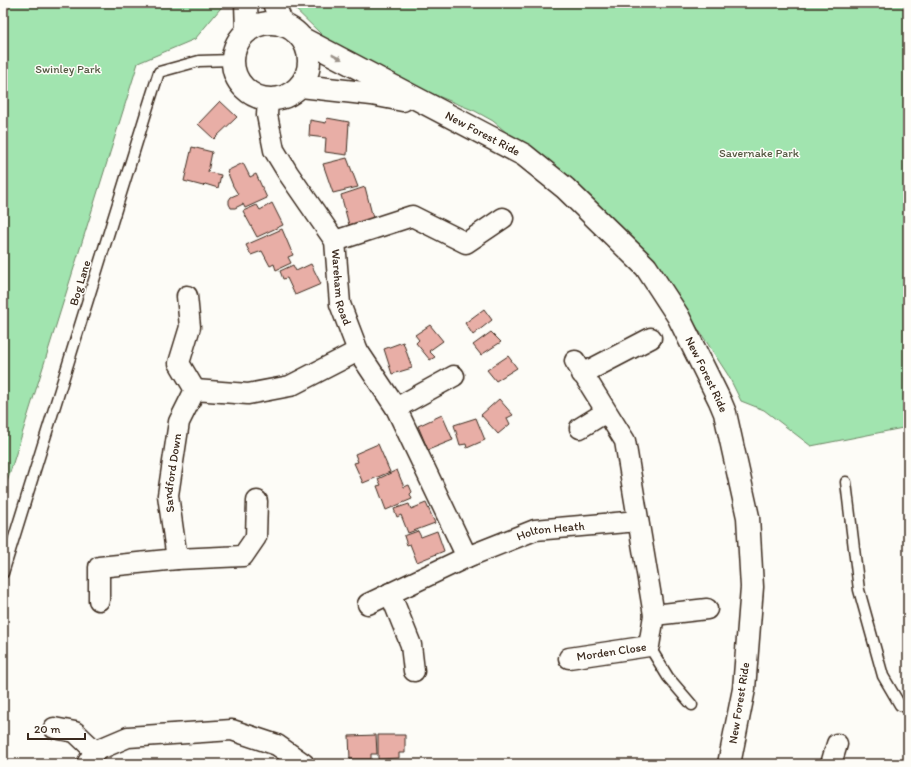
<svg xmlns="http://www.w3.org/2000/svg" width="911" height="767" font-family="Itim,sans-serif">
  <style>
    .green { fill: #a1e4af; stroke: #6e8766 }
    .building { fill: #e8aea6; stroke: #3b2a1e }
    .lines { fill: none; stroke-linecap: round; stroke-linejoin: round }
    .service-casing { stroke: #3b2a1e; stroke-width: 13 }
    .minor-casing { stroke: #3b2a1e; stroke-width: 23 }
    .secondary-casing { stroke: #3b2a1e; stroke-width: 25 }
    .service { stroke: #fdfcf7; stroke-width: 10 }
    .minor { stroke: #fdfcf7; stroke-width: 20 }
    .secondary { stroke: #fdfcf7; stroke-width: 22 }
    .oneway { fill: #9c938a }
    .labels { text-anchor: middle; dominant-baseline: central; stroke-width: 3; stroke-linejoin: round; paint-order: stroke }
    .park-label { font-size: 12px; fill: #545842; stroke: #fdfcf7 }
    .street-label { font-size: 12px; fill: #3b2a1e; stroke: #fdfcf7 }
  </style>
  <rect width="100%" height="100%" fill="#fdfcf7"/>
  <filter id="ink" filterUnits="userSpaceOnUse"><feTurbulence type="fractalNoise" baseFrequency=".025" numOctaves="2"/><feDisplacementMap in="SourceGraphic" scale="8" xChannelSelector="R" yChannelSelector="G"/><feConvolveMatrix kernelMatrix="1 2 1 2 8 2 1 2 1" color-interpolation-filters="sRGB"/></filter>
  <g filter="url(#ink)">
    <path class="green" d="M3,3h222l-30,36 -57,24 -135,432z
      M289,3h619v424l-97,19 -47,-36 -23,-9 -13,-26 -78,-120 -157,-134 -18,-10 -109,-44 -38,-22 -8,-12z"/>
    <path class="building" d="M220,101l17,16 -23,22 -16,-15z
      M327,118l22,4 -2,33 -22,-3 1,-14 -17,-2 1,-16 16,3z
      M192,147l20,5 -4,20 13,3 -3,13 -13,-4 -2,2 -19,-5z
      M347,158l11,29 -25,6 -10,-29z
      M243,163l7,14 6,-3 11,24 -22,10 -2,-4 -8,4h-4l-2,-4v-4l2,-3 7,-3 -5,-8 -6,-15z
      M365,187l8,31 -24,7 -8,-30z
      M272,203l11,22 -26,12 -14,-26 14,-6 3,5z
      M282,229l11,26 -5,2 3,6 -15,7 -2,-6 -4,2 -8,-15 -11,4 -5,-10z
      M311,264l10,20 -26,11 -8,-17 -4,1 -3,-8 13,-6 3,6z
      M484,309l8,11 -19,15 -8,-12z
      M430,325l13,16 -14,10 6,6 -5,3 -14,-17 3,-3 -4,-5z
      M491,332l10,10 -20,13 -8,-10z
      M403,342l9,26 -20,6 -8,-25z
      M508,356l9,12 -21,13 -9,-11z
      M499,399l14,16 -6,3 3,6 -12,10 -17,-19z
      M442,415l11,25 -25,10 -10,-24z
      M476,418l9,22 -18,8 -1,-4 -6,1 -6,-20z
      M378,444l12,28 -27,11 -9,-20 4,-1 -3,-8z
      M397,470l7,17 5,-2 3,7 -2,2 2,5 -26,11 -9,-24 4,-1 -3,-6z
      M426,503l9,20 -27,10 -7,-18 -4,2 -3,-8 15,-5 2,5z
      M418,531l3,6 16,-6 7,20 -27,11 -7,-18 -3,1 -3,-9z
      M376,735l1,19h-6v5h-21l-1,-23z
      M378,735h27v18h-6v5l-21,1z"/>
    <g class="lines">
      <defs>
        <path id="service" d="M846,482l13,108 24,86 17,29 8,3
          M3,573l143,-460 13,-41 40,-11 34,-1
          M649,646l19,31 24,28"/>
        <g id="minor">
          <path id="s1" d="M268,100l-1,15 7,35 14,23 47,68 5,63 18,47 38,57 71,149"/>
          <path d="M335,241l77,-25 54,27 37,-25"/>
          <path d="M187,296l3,31 -11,36 16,27"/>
          <path d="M582,374l69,-36"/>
          <path d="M396,408l58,-32"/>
          <path d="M580,428l26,-16"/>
          <path id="s2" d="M257,501l-1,36 -13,19 -66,3 -9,-64 11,-73 16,-32 53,4 42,-8 68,-35"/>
          <path d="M390,593l21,52 3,26"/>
          <path d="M99,600v-33l78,-8"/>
          <path id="s3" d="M368,604l99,-47 68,-27 103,-9"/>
          <path d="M654,615l53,-6"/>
          <path id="s4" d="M569,658l80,-12 5,-31 -29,-174 -50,-80"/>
          <path d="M54,728l21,4 20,19"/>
          <path d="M87,764l8,-13 33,-14 104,-7 45,15 27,19"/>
          <path d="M831,764l6,-20"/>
        </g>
        <g id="secondary">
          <path d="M246,3l1,28"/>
          <path d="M274,3l8,22"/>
          <circle cx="271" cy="61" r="38"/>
          <path id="s5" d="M303,39l221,116 41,33 81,79 32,49 42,85 5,12 23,104 4,70 -8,102 -15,75"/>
          <path d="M301,86l71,8 31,6"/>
        </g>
      </defs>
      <use href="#service" class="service-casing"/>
      <use href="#minor" class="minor-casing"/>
      <use href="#secondary" class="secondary-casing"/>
      <use href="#service" class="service"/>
      <use href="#minor" class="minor"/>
      <use href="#secondary" class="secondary"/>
    </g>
    <defs><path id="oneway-solid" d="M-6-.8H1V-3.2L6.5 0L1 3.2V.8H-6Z"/></defs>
    <use class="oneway" href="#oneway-solid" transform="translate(337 57) rotate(28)"/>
  </g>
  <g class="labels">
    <g class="park-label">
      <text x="68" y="69">Swinley Park</text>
      <text x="759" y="153">Savernake Park</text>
    </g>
    <g class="street-label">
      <text stroke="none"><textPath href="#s5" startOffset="203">New Forest Ride</textPath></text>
      <text transform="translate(80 283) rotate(-73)">Bog Lane</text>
      <text stroke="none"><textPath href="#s1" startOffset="207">Wareham Road</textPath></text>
      <text stroke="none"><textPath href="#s5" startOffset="539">New Forest Ride</textPath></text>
      <text stroke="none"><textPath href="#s2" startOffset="212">Sandford Down</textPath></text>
      <text stroke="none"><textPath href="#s3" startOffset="198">Holton Heath</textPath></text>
      <text stroke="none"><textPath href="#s4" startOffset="43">Morden Close</textPath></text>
      <text transform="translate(739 703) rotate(-81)">New Forest Ride</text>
    </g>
  </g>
  <rect width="911" height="767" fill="none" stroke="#fdfcf7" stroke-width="16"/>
  <rect x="8" y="8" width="895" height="751" fill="none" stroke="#3b2a1e" stroke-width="1.5" filter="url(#ink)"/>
  <path d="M28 733v6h57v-6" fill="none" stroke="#3b2a1e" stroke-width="2"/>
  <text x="34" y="733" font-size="12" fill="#3b2a1e" stroke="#fdfcf7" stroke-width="3" paint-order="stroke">20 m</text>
</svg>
